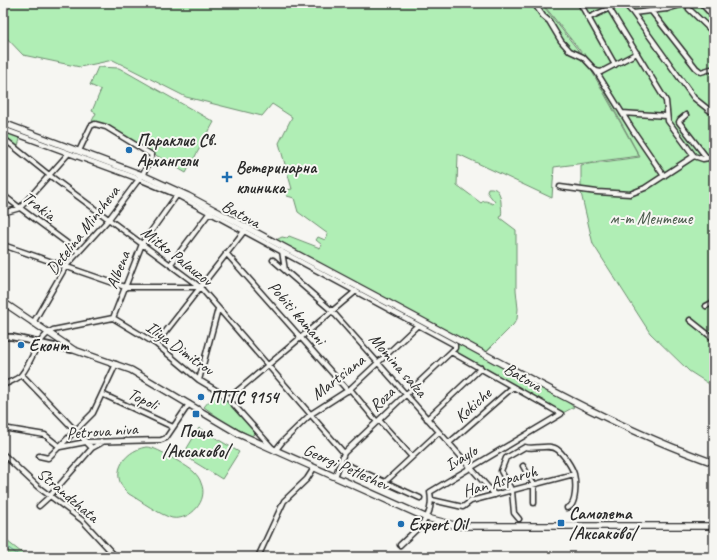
<svg xmlns="http://www.w3.org/2000/svg" width="717" height="560" font-family="Caveat,sans-serif">
  <style>
    .green { fill: #b0eeb5; stroke: #6e8c70 }
    .lines { fill: none; stroke-linecap: round; stroke-linejoin: round }
    .stream { stroke: #64929e; stroke-width: 1 }
    .minor-casing { stroke: #2b2b2b; stroke-width: 7 }
    .tertiary-casing { stroke: #2b2b2b; stroke-width: 8 }
    .secondary-casing { stroke: #2b2b2b; stroke-width: 8 }
    .minor { stroke: #f6f6f2; stroke-width: 4 }
    .tertiary { stroke: #f6f6f2; stroke-width: 4.5 }
    .secondary { stroke: #f6f6f2; stroke-width: 5.5 }
    .poi-dot { fill: #1f6fb2; stroke: #f6f6f2; stroke-width: 1.5 }
    .labels { text-anchor: middle; dominant-baseline: central; stroke-width: 4; stroke-linejoin: round; paint-order: stroke }
    .poi-label { font-size: 17px; font-weight: bold; fill: #2b2b2b; stroke: #f6f6f2; text-anchor: start }
    .street-label { font-size: 17px; fill: #2b2b2b; stroke: #f6f6f2 }
    .park-label { font-size: 17px; fill: #4c5c4e; stroke: #f6f6f2 }
  </style>
  <rect width="100%" height="100%" fill="#f6f6f2"/>
  <filter id="ink" filterUnits="userSpaceOnUse"><feTurbulence type="fractalNoise" baseFrequency=".025" numOctaves="2"/><feDisplacementMap in="SourceGraphic" scale="8" xChannelSelector="R" yChannelSelector="G"/><feConvolveMatrix kernelMatrix="1 2 1 2 8 2 1 2 1" color-interpolation-filters="sRGB"/></filter>
  <g filter="url(#ink)">
    <path class="green" d="M3,3h538l44,56 54,97 -85,11 -2,31 -94,-44 -1,31 24,18c4,-4 7,-1 12,1l2,-2 -8,-10 1,-4c10,-1 12,5 13,14 0,6 2,11 -1,16l16,12v60l2,19 -1,10 -4,6 -28,28 -209,-113 6,-3 5,1 2,-2 31,12 2,-3 -6,-5 2,-3 7,3 3,-6 -30,-22 -4,-14 -7,-2 -2,-3 1,-3 6,-1 -13,-46 13,-26 -20,-13 -10,12 -76,-19 -73,-37 -33,7 -57,-12 -20,-21z
      M542,3h172v384l-25,-16 -39,-38 -57,-89 -12,-51v-28l59,-8 -54,-99z
      M98,67l21,1 95,54 -28,51 -81,-48 -13,-4 4,-8 -4,-2 9,-21 -11,-5z
      M3,126l139,51 41,17 378,203 13,10 -13,7 -110,-62 5,-6 -279,-151 -156,-59 -4,13 -14,-11z
      M215,397l12,2 29,34 -5,3 -25,-13 -22,-16 5,-6z
      M199,428l40,24 -17,27 -39,-24z
      M146,447c3,0 6,1 9,2 8,3 34,18 39,23 3,3 6,7 7,11 8,17 -10,38 -29,35 -12,-3 -31,-17 -43,-24 -21,-17 -7,-43 17,-47z
      M3,538l23,18 1,1h-15l-9,-7z"/>
    <g class="lines">
      <path class="stream" d="M3,544l18,13"/>
      <defs>
        <path id="minor" d="M534,3l9,13 6,5 12,20 9,10 13,6 13,14 36,58 32,47
          M580,3l35,62
          M624,3l9,10 34,-4 20,-6
          M662,3l5,6
          M701,3l13,14
          M609,8l57,93 2,20 26,35 9,3 11,-2
          M689,9l25,24
          M652,12l44,56 5,4 10,-3 3,3
          M633,13l61,85 20,16
          M588,18l33,-15
          M596,71l5,1 36,-19
          M622,113l45,3
          M686,115l-6,5 -1,2 28,36
          M3,129l136,50 38,16 278,150v3l-4,4 -107,101 -9,24
          M3,138l46,37 151,112 144,166
          M560,187l37,5 33,2 15,-6 49,-32
          M3,195l17,13 59,44
          M3,213l17,-5 49,-55
          M3,245l122,42h74
          M282,251l3,19
          M226,253l122,138
          M273,260l59,51 163,184
          M170,265l40,-53
          M706,306l8,-4
          M113,318l29,-74 35,-49
          M690,320l24,19
          M33,323l33,-57 43,-47 33,-44 8,-14 2,-6 -46,-28 -11,-3 -4,2 -12,25
          M156,344l89,-114
          M22,375l70,73
          M199,380l19,-71
          M3,385c6,-3 16,-6 19,-11 11,-14 14,-35 31,-44l60,-12 43,26 43,36 27,16 49,55 7,-9 29,-28 39,-25 68,-64
          M350,389l27,33
          M102,394l71,33
          M229,398l127,-107
          M427,419l54,-51
          M379,420l33,37
          M3,428l42,7 15,12 26,-5 75,-2 5,-2 23,-34
          M449,443l64,-56
          M3,454l35,33 44,33 34,37
          M39,456l9,2 45,-45 23,-49
          M341,462l79,36
          M523,466l11,19v18
          M385,482l54,-50
          M432,500l31,7 8,-6 103,-27
          M39,506l10,-9 43,-49 11,-6
          M519,519l-5,-6 -2,-22 -11,-20 5,-13 19,-11c9,3 25,-4 33,3 6,5 14,17 16,24 2,8 3,32 -7,34
          M400,545c17,-17 35,-26 30,-53l131,-78 -110,-62
          M258,557l26,-56 23,-22 7,-11"/>
        <path id="tertiary" d="M3,337h9l60,13"/>
        <path id="secondary" d="M3,123l139,52 46,21c94,50 189,101 283,151 79,43 158,86 243,116
          M3,302l71,48 57,20 108,64 188,84 31,8h256"/>
      </defs>
      <use href="#minor" class="minor-casing"/>
      <use href="#tertiary" class="tertiary-casing"/>
      <use href="#secondary" class="secondary-casing"/>
      <use href="#minor" class="minor"/>
      <use href="#tertiary" class="tertiary"/>
      <use href="#secondary" class="secondary"/>
    </g>
  </g>
  <g class="poi-dot">
    <circle cx="129" cy="150" r="4"/>
    <path d="M225 171h4v4h4v4h-4v4h-4v-4h-4v-4h4z"/>
    <circle cx="21" cy="345" r="4"/>
    <circle cx="201" cy="397" r="4"/>
    <rect x="192" y="410" width="8" height="8" rx="2"/>
    <rect x="557" y="519" width="8" height="8" rx="2"/>
    <circle cx="401" cy="524" r="4"/>
  </g>
  <g class="labels">
    <g class="poi-label">
      <text x="137" y="140">Параклис Св.<tspan x="137" dy="20">Архангели</tspan></text>
      <text x="236" y="167">Ветеринарна<tspan x="236" dy="20">клиника</tspan></text>
      <text x="29" y="345">Еконт</text>
      <text x="209" y="397">ПТТС 9154</text>
      <text x="196" y="431" text-anchor="middle">Поща<tspan x="196" dy="20">/Аксаково/</tspan></text>
      <text x="569" y="513">Самолета<tspan x="569" dy="20">/Аксаково/</tspan></text>
      <text x="409" y="524">Expert Oil</text>
    </g>
    <g class="street-label">
      <text transform="translate(39 206) rotate(37)">Trakia</text>
      <text transform="translate(241 214) rotate(28)">Batova</text>
      <text transform="translate(83 230) rotate(-52)">Detelina Mincheva</text>
      <text transform="translate(177 256) rotate(38)">Mitko Palauzov</text>
      <text transform="translate(118 270) rotate(-69)">Albena</text>
      <text transform="translate(297 313) rotate(49)">Pobiti kamani</text>
      <text transform="translate(180 348) rotate(36)">Iliya Dimitrov</text>
      <text transform="translate(398 365) rotate(49)">Momina salza</text>
      <text transform="translate(338 377) rotate(-38)">Martsiana</text>
      <text transform="translate(523 377) rotate(30)">Batova</text>
      <text transform="translate(143 399) rotate(25)">Topoli</text>
      <text transform="translate(382 399) rotate(-44)">Roza</text>
      <text transform="translate(473 405) rotate(-42)">Kokiche</text>
      <text transform="translate(102 431) rotate(-4)">Petrova niva</text>
      <text transform="translate(461 458) rotate(-31)">Ivaylo</text>
      <text transform="translate(346 467) rotate(24)">Georgi Petleshev</text>
      <text transform="translate(500 481) rotate(-16)">Han Asparuh</text>
      <text transform="translate(68 495) rotate(40)">Strandzhata</text>
    </g>
    <g class="park-label">
      <text x="651" y="218">м-т Ментeше</text>
    </g>
  </g>
  <rect width="717" height="560" fill="none" stroke="#f6f6f2" stroke-width="16"/>
  <rect x="8" y="8" width="701" height="544" fill="none" stroke="#2b2b2b" stroke-width="1.5" filter="url(#ink)"/>
</svg>
